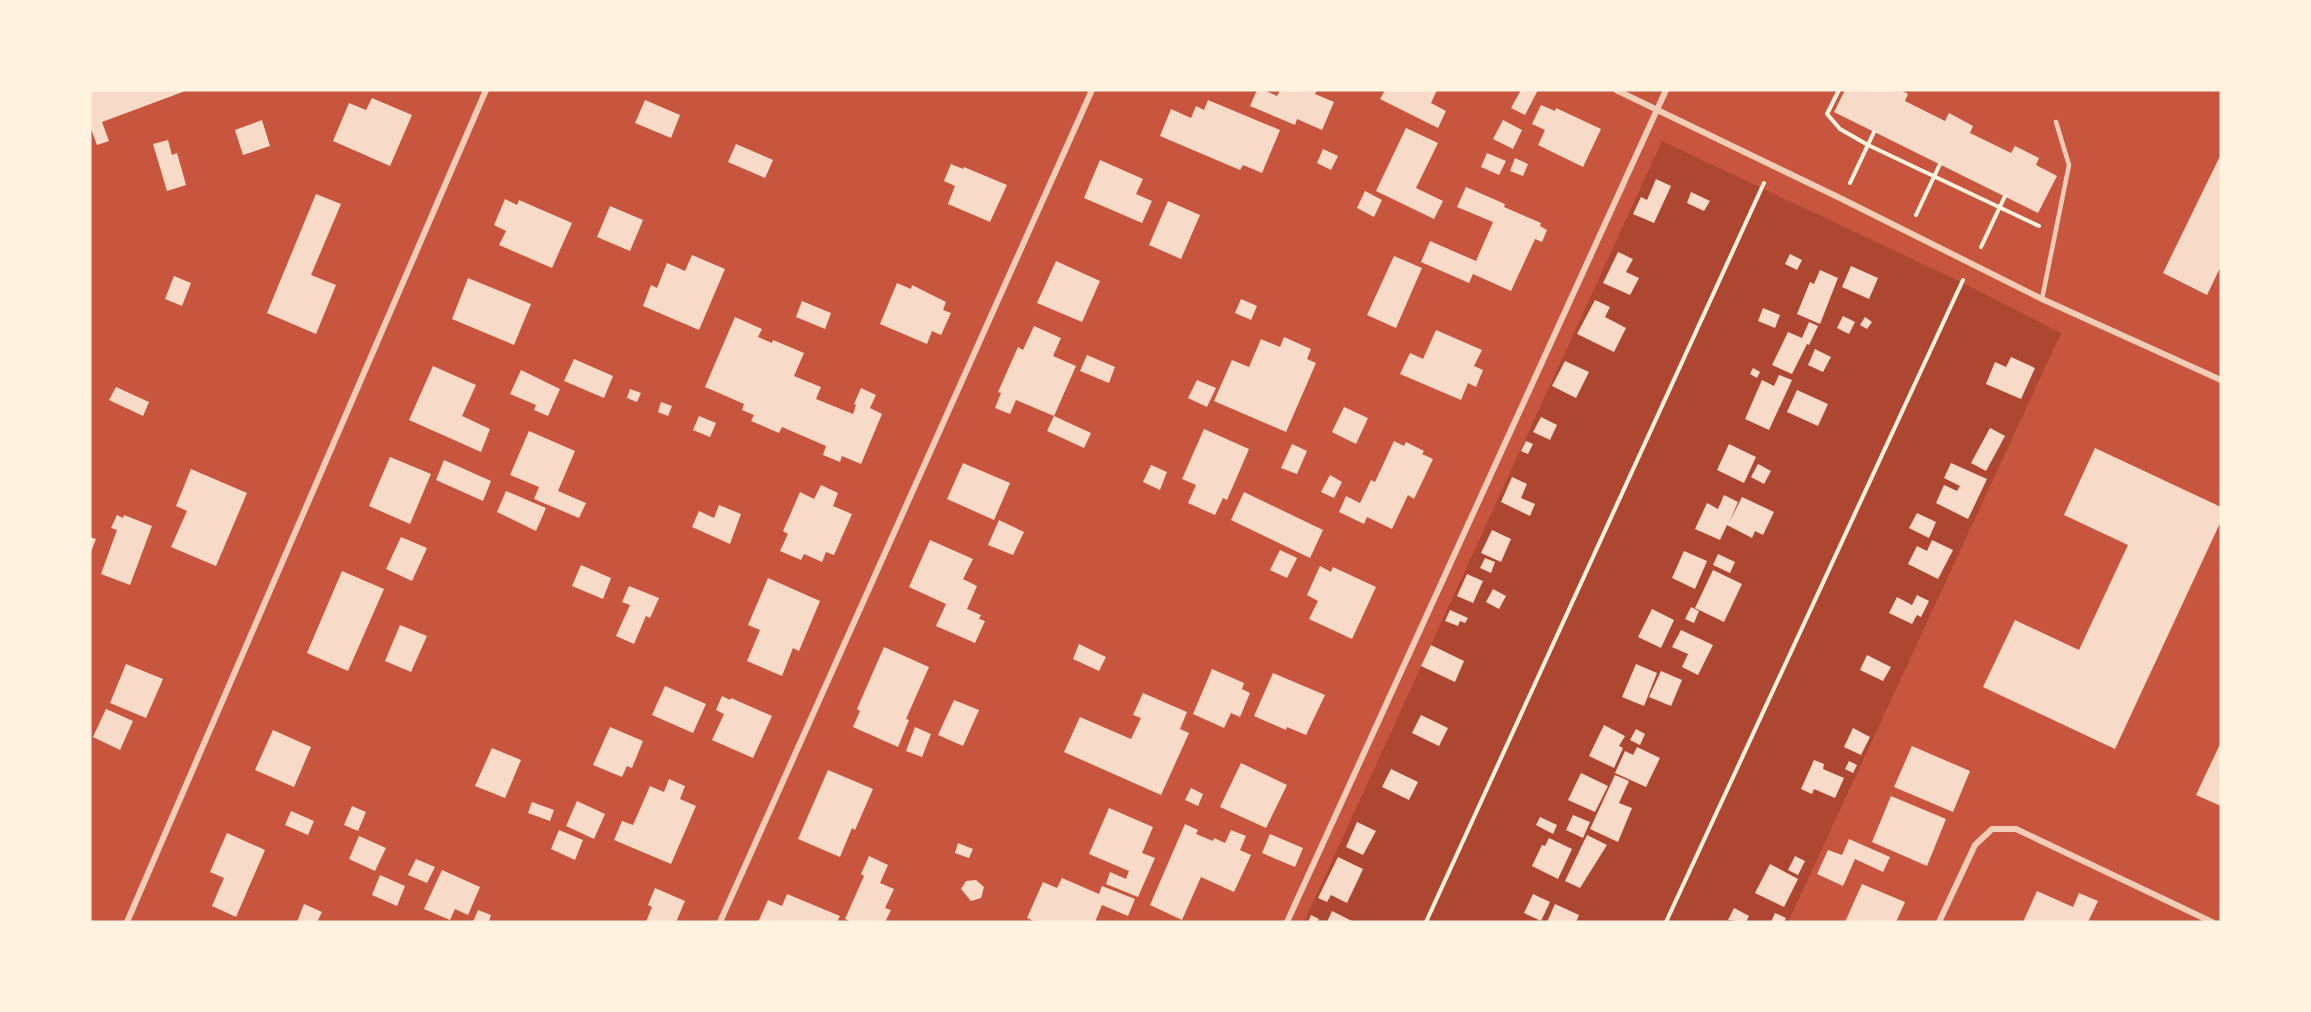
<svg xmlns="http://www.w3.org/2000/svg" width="2311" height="1012" font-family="Overpass,sans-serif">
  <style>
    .green { fill: #ae4732 }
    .building { fill: #f7dbc8 }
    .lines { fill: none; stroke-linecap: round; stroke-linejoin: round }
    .path { stroke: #fff3e0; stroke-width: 4 }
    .service { stroke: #f1ccb7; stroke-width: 4.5 }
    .minor { stroke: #f1ccb7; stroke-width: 6 }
  </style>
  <rect width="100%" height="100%" fill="#c8553d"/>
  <path class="green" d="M1662,141l299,141 100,51 -273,589h-484z"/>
  <path class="building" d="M90,90h98l-86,32 7,19 -12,4 -7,-19z
    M1257,90h7l13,6 3,-6h37l-2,4 19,8 -12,28 -25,-11 -2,6 -45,-19z
    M1385,90h52l-6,13 15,8 -8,17 -58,-29z
    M1521,90h17l-13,25 -14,-7z
    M1845,90h56l7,4 -3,7 40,20 4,-8 24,13 -3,7 41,20 4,-7 24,12 -3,7 21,11 -19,37 -204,-101z
    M372,98l40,17 -22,51 -57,-25 16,-38 17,7z
    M645,100l35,15 -9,23 -36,-15z
    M1208,100l72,30 -18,43 -19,-8 -3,5 -80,-34 11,-27 20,9 5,-12 8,4z
    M1541,105l14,6 1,-3 45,21 -18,38 -45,-22 7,-15 -13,-6z
    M262,120l8,26 -27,9 -8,-25z
    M1503,120l19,10 -9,19 -20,-10z
    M1406,128l32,15 -22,45 27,13 -9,18 -58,-28z
    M168,140l4,15 5,-2 9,32 -19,6 -14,-47z
    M736,144l37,16 -8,18 -37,-16z
    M1323,149l15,7 -7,14 -14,-7z
    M1487,153l19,8 -7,14 -18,-8z
    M2221,154v112l-14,29 -44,-22z
    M1515,158l13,6 -5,12 -13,-5z
    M1100,160l43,19 -7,15 16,7 -10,22 -58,-25z
    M951,164l12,5 1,-2 43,18 -17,37 -42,-18 7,-18 -11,-5z
    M1656,179l15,7 -17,37 -21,-9 8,-17 6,3z
    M1466,187l39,17 -1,3 37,16 -1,3 7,4 -5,12 -7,-3 -24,52 -38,-17 -4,9 -48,-21 9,-21 46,20 17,-39 -36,-15z
    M1365,191l17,9 -8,17 -17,-9z
    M1691,192l19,9 -6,10 -17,-8z
    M316,194l25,10 -30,71 25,10 -20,49 -49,-21z
    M505,199l12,6 2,-5 53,23 -20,45 -53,-23 7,-14 -12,-6z
    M1168,201l32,14 -19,44 -32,-14z
    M610,206l33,14 -13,31 -33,-14z
    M1618,252l15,7 -7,13 13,6 -9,17 -27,-12z
    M1790,254l12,6 -5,10 -12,-6z
    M692,255l33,14 -26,61 -56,-24 8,-21 6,3 10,-25 18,8z
    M1394,256l28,12 -26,60 -29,-13z
    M1056,261l44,20 -18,41 -45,-19z
    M1851,266l27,12 -9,21 -27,-12z
    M1820,270l18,8 -18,46 -23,-10 13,-32 4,2z
    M174,276l17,7 -9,23 -17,-7z
    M468,278l63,26 -17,41 -62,-26z
    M897,283l14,6 1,-4 34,17 -3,8 8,3 -10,22 -9,-4 -5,13 -47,-20z
    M1241,299l16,7 -6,14 -16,-7z
    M1595,300l15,7 -5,10 21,11 -12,24 -37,-18z
    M802,301l29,12 -6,16 -29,-12z
    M1763,308l17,7 -5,13 -17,-7z
    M1843,316l12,6 -6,12 -12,-6z
    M735,317l27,12 -4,8 14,6 1,-3 31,13 -10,23 27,11 -5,12 37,15 3,-9 -2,-1 7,-16 15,7 -6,13 12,6 -21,50 -19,-8 -2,6 -17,-7 3,-9 -44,-19 -3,6 -28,-12 3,-6 -12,-5 2,-6 -39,-17z
    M1865,317l7,5 -5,7 -7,-4z
    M1809,322l9,4 -9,19 -2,-1 -15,30 -20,-9 16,-33 14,6z
    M1034,326l27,12 -8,18 23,10 -22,50 -38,-16 -6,14 -15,-6 6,-15 -3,-1 20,-45 5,3z
    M1436,330l46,20 -8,16 9,4 -7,17 -8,-4 -7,17 -61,-26 10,-21 13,6z
    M1284,337l27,12 -4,10 9,4 -30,69 -72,-31 18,-41 17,7 12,-28 19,8z
    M1815,349l16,8 -8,15 -15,-7z
    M1087,355l28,12 -6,16 -29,-12z
    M2011,357l24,11 -14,31 -35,-15 9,-22 11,5z
    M574,359l39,17 -9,22 -40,-17z
    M1565,361l24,11 -13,26 -24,-12z
    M433,366l43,19 -14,31 28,13 -9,23 -72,-32z
    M1753,368l7,4 -3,6 -7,-4z
    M521,370l39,19 -12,27 -14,-6 2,-5 -26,-11z
    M1779,375l13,5 -23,50 -24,-11 17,-39 12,6z
    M1197,380l19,8 -9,19 -19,-9z
    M116,387l33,15 -6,14 -34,-16z
    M630,389l11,4 -4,9 -10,-4z
    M1797,390l31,14 -10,22 -31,-14z
    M661,402l11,4 -4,10 -10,-4z
    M1344,407l24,11 -12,26 -24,-12z
    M699,416l17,7 -6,14 -17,-7z
    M1054,416l37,17 -7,15 -37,-17z
    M1541,417l16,8 -7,15 -17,-8z
    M1990,428l15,8 -19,35 -15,-8z
    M1204,429l45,20 -22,51 -4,-2 -8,17 -27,-12 8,-18 -14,-6z
    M529,431l46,20 -17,40 28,12 -7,15 -45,-19 5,-12 -29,-12z
    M1394,441l10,5 2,-4 18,9 -2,3 11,5 -19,40 -6,-4 -16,34 -25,-12 -3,7 -25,-12 7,-16 14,7 11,-23 4,2z
    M1526,441l7,3 -5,10 -7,-3z
    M1292,444l15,7 -10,23 -16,-6z
    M1729,444l27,13 -12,26 -27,-13z
    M2095,448l126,59v14l-106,228 -132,-62 32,-67 64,30 49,-105 -64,-30z
    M390,457l41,17 -21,50 -41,-18z
    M444,460l47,21 -8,20 -47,-21z
    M963,463l47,20 -16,37 -47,-21z
    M1951,463l36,16 -19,40 -32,-16 8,-18 13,6 3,-5 -16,-8z
    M1758,464l13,7 -7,13 -13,-7z
    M1151,465l16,7 -7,18 -17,-8z
    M191,469l56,24 -31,73 -45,-19 16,-36 -11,-5z
    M1330,475l12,7 -8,16 -13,-6z
    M1512,477l15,7 -6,14 14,6 -5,12 -29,-14z
    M821,485l17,8 -5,13 19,8 -18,41 -8,-3 -4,10 -18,-8 -3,6 -21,-9 8,-17 -5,-3 17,-39 14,7z
    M506,491l40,17 -10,23 -39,-19z
    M1244,492l79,38 -13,28 -79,-38z
    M1724,495l14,7 -9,21 13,-26 32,15 -11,23 -8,-4 -3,7 -25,-13 -7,15 -25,-11 12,-26 11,6z
    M719,505l22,9 -11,30 -38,-17 7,-16 15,7z
    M1917,513l19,9 -7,16 -20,-10z
    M117,515l6,3 1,-3 28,11 -22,59 -29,-11 16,-44 -6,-2z
    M999,520l25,12 -11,23 -25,-10z
    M1492,530l19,9 -10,23 -20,-9z
    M90,537l6,2 -6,15z
    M401,537l26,11 -15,33 -26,-12z
    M930,540l43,19 -10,20 14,7 -10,23 14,6 -2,4 6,2 -10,22 -39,-17 10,-22 -37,-17z
    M1932,540l21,10 -15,29 -30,-15 9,-18 10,5z
    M1280,550l17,8 -10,20 -17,-8z
    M1684,551l23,10 -12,28 -23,-11z
    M1718,554l17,8 -5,11 -17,-8z
    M1485,558l10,4 -4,11 -11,-5z
    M581,565l30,13 -8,21 -31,-13z
    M1320,566l11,6 2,-5 43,20 -24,52 -43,-20 9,-18 -11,-6z
    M1713,570l29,14 -18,38 -29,-14z
    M342,571l42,18 -36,82 -41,-18z
    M1467,574l16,7 -10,22 -16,-7z
    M768,578l52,23 -21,50 -6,-3 -11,28 -35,-15 13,-31 -12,-5z
    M629,586l30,12 -9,20 -4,-2 -12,28 -18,-8 14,-31 -8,-3z
    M1493,589l13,7 -7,13 -13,-7z
    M1917,595l12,6 -8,16 -4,-2 -5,9 -23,-11 8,-16 15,8z
    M1691,607l8,4 -5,12 -9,-4z
    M1652,609l22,11 -13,28 -23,-11z
    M1450,610l18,8 -3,5 -5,-2 -2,5 -13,-5z
    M400,625l27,11 -16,36 -26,-11z
    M1681,630l32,15 -15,30 -16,-8 6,-13 -16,-7z
    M1079,644l27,13 -7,14 -26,-12z
    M1431,645l33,16 -9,21 -34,-16z
    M884,647l45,20 -23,52 3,1 -11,27 -45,-20 7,-16 -3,-2z
    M1867,655l24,12 -8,14 -23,-11z
    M126,664l37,15 -17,39 -36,-15z
    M1636,664l21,9 -13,33 -22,-9z
    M1212,669l32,14 -2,6 8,4 -10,24 -9,-4 -7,15 -31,-14z
    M1661,671l21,9 -11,26 -22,-9z
    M1273,673l52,22 -19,40 -19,-8 -1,3 -32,-14z
    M665,686l41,18 -13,29 -41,-18z
    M1143,693l44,19 -7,17 9,4 -28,62 -97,-43 16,-35 51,22 10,-21 -8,-3z
    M722,696l8,4 1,-2 41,18 -19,42 -41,-18 12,-26 -8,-4z
    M954,700l25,10 -16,36 -25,-11z
    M106,709l27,12 -13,29 -27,-13z
    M1421,715l27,13 -9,18 -27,-13z
    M1604,725l21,11 -6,10 4,2 -9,20 -25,-12z
    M610,727l33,14 -11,27 -5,-2 -5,11 -29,-12z
    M915,727l16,7 -9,23 -16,-6z
    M1853,728l17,9 -9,18 -17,-8z
    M1636,729l9,5 -5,11 -10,-5z
    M273,730l38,17 -17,40 -39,-17z
    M2221,742v64l-25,-11z
    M1912,746l58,25 -17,41 -59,-25z
    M1637,747l23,11 -14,29 -31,-14 10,-22 8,4z
    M492,748l29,12 -16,38 -30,-12z
    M1814,760l10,4 -1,5 21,9 -9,20 -21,-9 -2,5 -11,-5z
    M1849,761l8,4 -4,8 -8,-4z
    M1241,763l46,22 -21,43 -46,-21z
    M1391,769l27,13 -9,18 -27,-13z
    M828,770l45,19 -18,41 -3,-2 -12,29 -42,-18z
    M1581,773l27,13 -13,26 -27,-12z
    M1615,775l14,6 -10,22 13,5 -14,34 -28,-13z
    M669,779l16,7 -5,13 16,7 -25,58 -57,-24 8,-19 11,4 17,-39 14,6z
    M1191,788l12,6 -5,12 -13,-6z
    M1891,796l55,23 -19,47 -55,-24z
    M577,801l28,13 -11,25 -28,-13z
    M532,802l22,8 -4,11 -22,-8z
    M352,806l14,6 -8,19 -14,-6z
    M1109,808l44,19 -11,26 13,5 -17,39 -32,-13 4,-12 16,7 3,-8 -40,-17z
    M291,811l23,10 -6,14 -23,-10z
    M1573,815l17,7 -7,16 -17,-8z
    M1540,817l17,8 -4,9 -17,-9z
    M1357,822l19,9 -13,24 -17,-8z
    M1185,824l13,6 -2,4 17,7 1,-3 11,5 6,-13 15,6 -6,14 11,5 -17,37 -33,-15 -19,43 -32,-15z
    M559,830l24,10 -8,20 -24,-11z
    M227,833l38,17 -29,67 -24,-11 12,-28 -14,-6z
    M1270,834l33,14 -8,19 -33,-14z
    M1587,835l20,10 -27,43 -15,-7z
    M359,836l27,12 -11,23 -26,-12z
    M1549,838l23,11 -14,30 -26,-13 10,-21 3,1z
    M1849,839l41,18 -7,15 -28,-13 -12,27 -26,-12 11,-24 14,5z
    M958,843l15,6 -4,9 -14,-5z
    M869,856l19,9 -8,18 14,6 -9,19 6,2 -6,12h-33l-7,-3 19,-43 -3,-2z
    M1795,856l10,5 -7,14 -10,-5z
    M1338,857l25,12 -16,34 -16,-8 -4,7 -9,-4z
    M416,859l19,8 -8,16 -19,-8z
    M1770,864l28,15 -14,28 -29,-14z
    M442,870l38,17 -12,28 -13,-6 -5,11 -26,-11z
    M380,875l25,11 -8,20 -25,-11z
    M1062,878l37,16 3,-8 33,13 -7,17 -26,-11 -7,17h-59l-9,-4 16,-36 14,6z
    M976,880l8,7 -3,11 -10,3 -10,-12 5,-8z
    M1862,884l43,18 -9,20h-51z
    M655,888l30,13 -9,21h-30l6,-15 -4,-2z
    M2037,891l36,16 6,-14 19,8 -10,21h-65z
    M787,894l53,22 -3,6h-79l10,-22 14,6z
    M1533,894l17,8 -9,19 -17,-8z
    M304,904l18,8 -5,10h-20z
    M1555,904l24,11 -3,7h-29z
    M1734,908l15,8 -3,6 -18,-2z
    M478,910l13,5 -2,7h-16z
    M1332,911l22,11h-27z
    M1775,913l11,5 -2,4h-13z
    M1311,915l8,4 -2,3h-9z"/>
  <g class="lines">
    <path class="path" d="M1839,90l-12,24 13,15 28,16 171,81
      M1850,183l24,-51
      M1916,215l24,-51
      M1981,247l24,-51
      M1426,922l338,-739
      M1666,922l297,-642"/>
    <path class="service" d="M2042,299l27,-134 -13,-43"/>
    <path class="minor" d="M1616,90l226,109 200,100 179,81
      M127,922l359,-832
      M720,922l372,-832
      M1287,922l379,-832
      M1939,922l36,-77 17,-16h24l196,93"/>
  </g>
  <rect width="2311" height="1012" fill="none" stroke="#fff3e0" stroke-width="183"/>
</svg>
